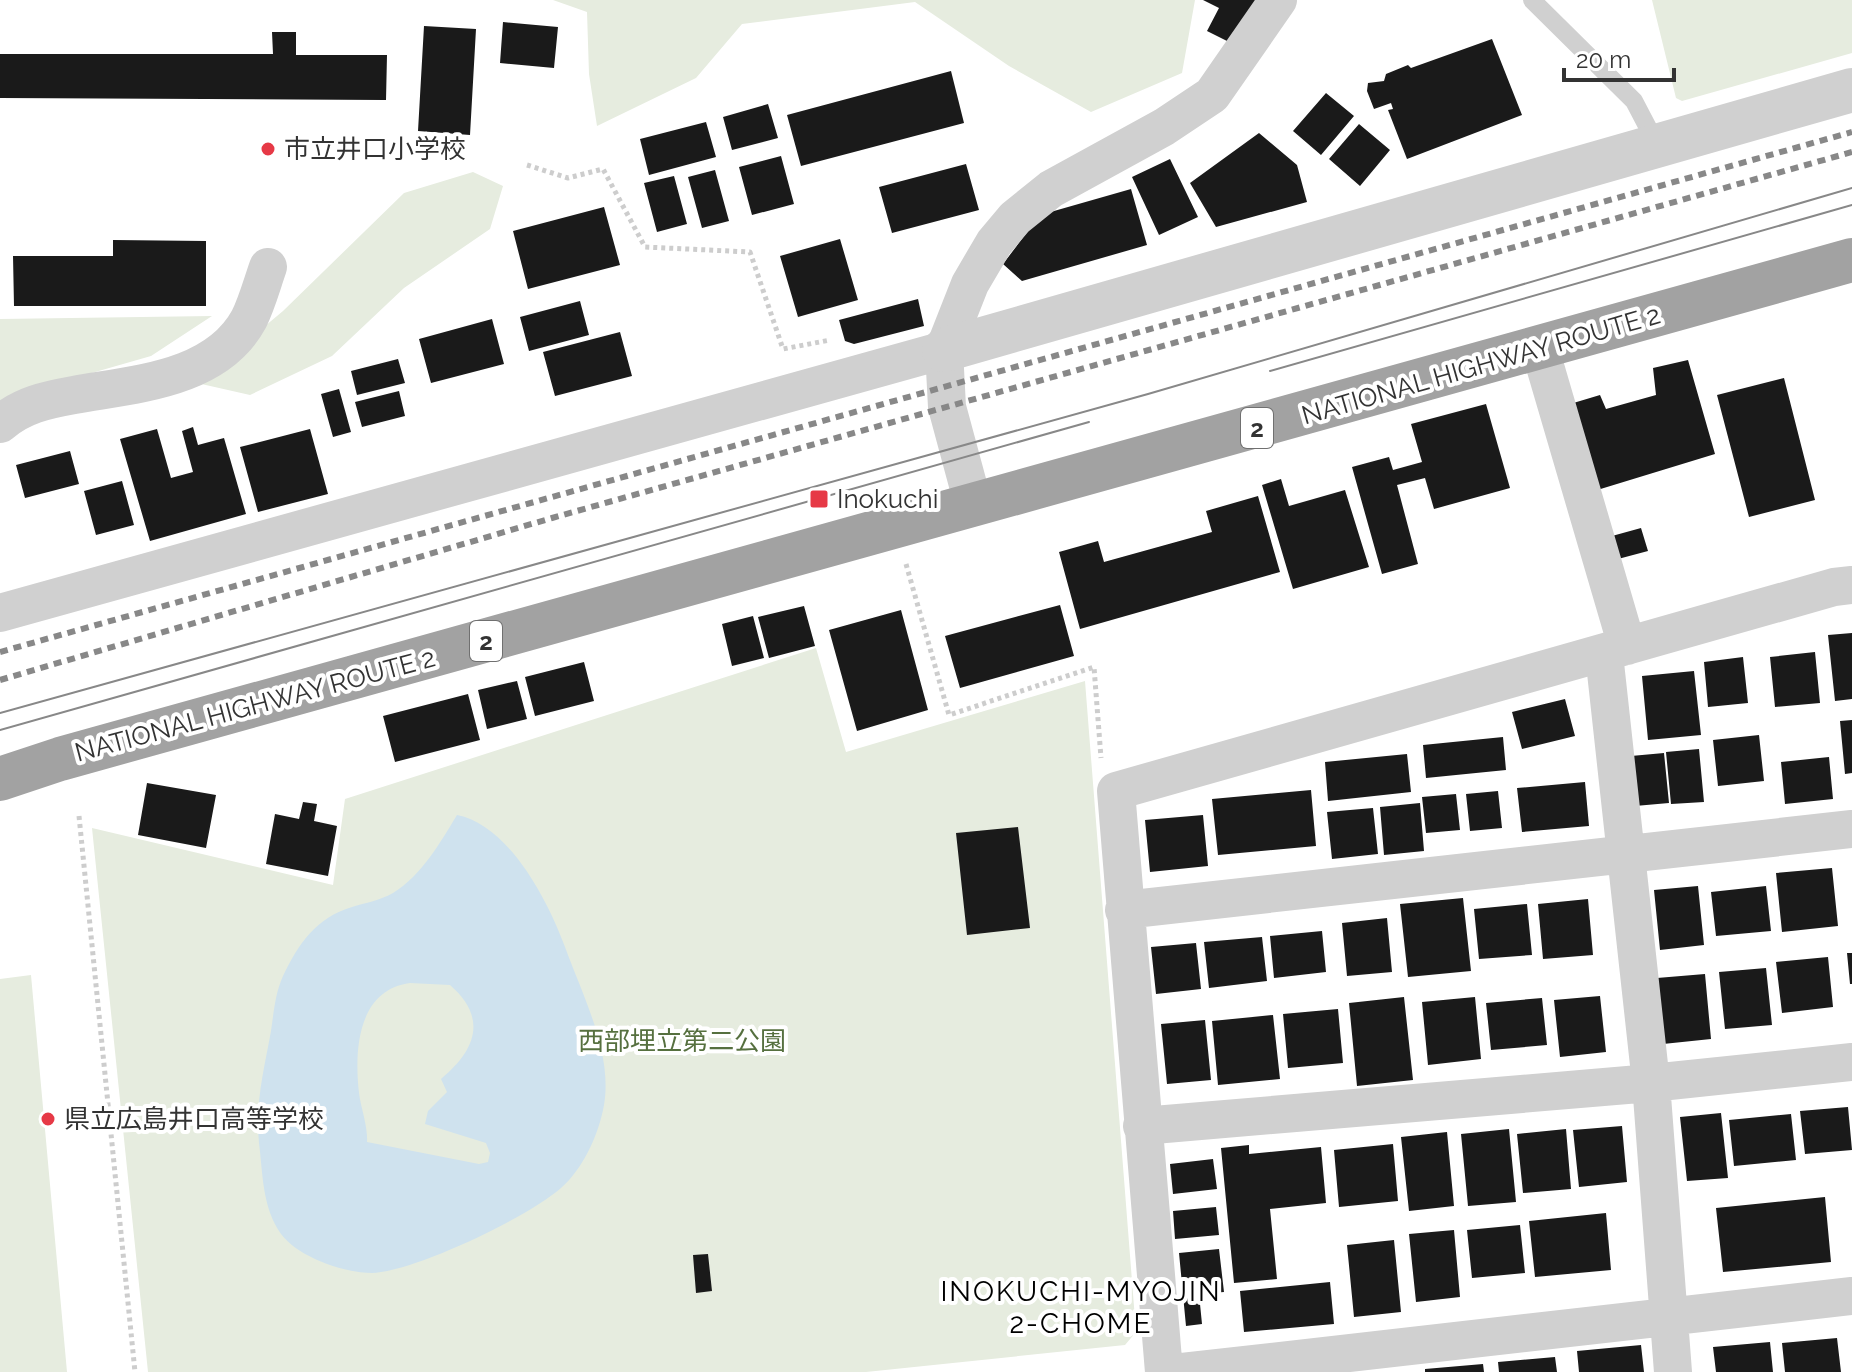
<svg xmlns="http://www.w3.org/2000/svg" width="1852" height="1372" font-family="Raleway,'Noto Sans JP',sans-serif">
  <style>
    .green { fill: #e6ecdf }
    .water { fill: #cfe2ee; fill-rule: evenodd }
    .building { fill: #1a1a1a }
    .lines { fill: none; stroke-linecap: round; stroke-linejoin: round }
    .path { stroke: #cdcdcd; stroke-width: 5; stroke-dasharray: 4 4; stroke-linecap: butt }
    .service { stroke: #d0d0d0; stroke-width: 18 }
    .minor { stroke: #d0d0d0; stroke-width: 38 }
    .tertiary { stroke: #d0d0d0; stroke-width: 44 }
    .trunk { stroke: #a2a2a2; stroke-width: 44 }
    .tram { stroke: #888; stroke-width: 2 }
    .rail { stroke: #888; stroke-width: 6; stroke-dasharray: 8 6; stroke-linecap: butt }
    .poi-dot { fill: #e63946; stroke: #fff; stroke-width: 3 }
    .labels { text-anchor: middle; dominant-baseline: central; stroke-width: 8; stroke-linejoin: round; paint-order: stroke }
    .shield { fill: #fff; stroke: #707070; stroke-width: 2 }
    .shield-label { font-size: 24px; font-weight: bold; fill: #333 }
    .poi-label { font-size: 26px; fill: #333; stroke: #fff; text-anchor: start }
    .street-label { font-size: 26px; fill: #333; stroke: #fff }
    .park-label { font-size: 26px; fill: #56703f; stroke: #fff }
    .neighbourhood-label { font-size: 28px; letter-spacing: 2px; fill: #000; stroke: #fff }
  </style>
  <rect width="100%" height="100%" fill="#fff"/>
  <path class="green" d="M553,0h642l-13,73 -91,39 -82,-46 -94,-64 -173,22 -46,54 -99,48 -8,-52 -2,-62z
    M1652,0h200v53l-170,48 -6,-3z
    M473,172l30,14 -13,43 -86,59 -72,68 -82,39 -53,-12 86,-72 121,-118z
    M212,316l-61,40 -129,37 -22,14v-88z
    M816,648l30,104 239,-71 51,651 -11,13 -259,27h-718l-56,-544 241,57 12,-86z
    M31,975l36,397h-67v-393z"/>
  <path class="water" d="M457,815c52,10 91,86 108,132 17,47 48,106 39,158 -5,29 -21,64 -43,83 -33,29 -145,83 -189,85 -28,0 -74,-16 -91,-39 -19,-27 -18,-60 -22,-91 -4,-40 5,-73 12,-112 3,-20 4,-37 12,-55 16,-33 33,-58 69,-69 13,-4 29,-7 41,-14 29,-18 47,-50 64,-78zM410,983l40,2c38,33 26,65 -9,94l6,13 -19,19 -3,13 61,19 4,10 -2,9 -9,2 -112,-22c1,-16 -6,-33 -8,-49 -5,-44 -1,-103 51,-110z"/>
  <path class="building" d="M1203,0h58l-24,46 -30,-15 12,-23z
    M503,22l55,5 -4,41 -54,-5z
    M424,26l52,3 -6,106 -52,-4z
    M272,32h24v23h91l-1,45 -386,-2v-44h273z
    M1492,39l30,76 -115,44 -19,-49 5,-1 -2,-6 -17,6 -7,-18 1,-8 16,-2 2,-7 22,-9 3,3z
    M951,71l13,52 -163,43 -14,-51z
    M1326,93l28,23 -33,39 -28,-24z
    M768,104l10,34 -46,12 -9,-33z
    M706,122l10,35 -67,18 -9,-36z
    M1359,124l31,26 -30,36 -31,-27z
    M1259,133l38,32 10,37 -91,25 -26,-44z
    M781,156l13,48 -42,11 -13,-48z
    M1170,159l28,58 -39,18 -27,-58z
    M966,164l13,46 -87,23 -13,-46z
    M715,170l14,51 -27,7 -14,-51z
    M674,176l13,48 -30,8 -13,-49z
    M1131,189l16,56 -125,36 -19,-17 37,-49z
    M604,207l16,58 -92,24 -15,-58z
    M840,239l18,61 -60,17 -18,-61z
    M113,240l93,1v65h-192l-1,-50h100z
    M918,299l6,27 -70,18 -9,-3 -6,-21z
    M580,301l9,34 -60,16 -9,-34z
    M492,319l12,45 -73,19 -12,-44z
    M620,332l12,44 -77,20 -12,-44z
    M398,359l7,24 -48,12 -6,-24z
    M1688,360l27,94 -121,37 -24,-87 30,-9 6,14 50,-14 -3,-27z
    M1784,378l31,122 -66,17 -32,-122z
    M339,389l12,43 -18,5 -12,-43z
    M399,391l6,25 -43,11 -7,-25z
    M1486,404l24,84 -76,21 -9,-31 -28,7 21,79 -36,10 -30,-107 37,-10 4,13 29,-8 -11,-38z
    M193,427l5,18 26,-7 22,76 -96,27 -30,-102 37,-10 14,49 22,-6 -11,-41z
    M310,429l18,65 -70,18 -18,-65z
    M70,451l9,33 -54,14 -9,-33z
    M1281,479l8,27 56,-16 24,77 -76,22 -31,-104z
    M122,481l12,44 -38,10 -12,-44z
    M1258,496l22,76 -200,57 -21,-77 39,-11 6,21 108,-30 -6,-21z
    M1641,528l7,23 -30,8 -6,-23z
    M1060,605l14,51 -114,32 -15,-52z
    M804,606l11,40 -46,12 -11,-41z
    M901,610l27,100 -71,21 -28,-101z
    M753,616l11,42 -32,8 -10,-42z
    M1852,633v66l-17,2 -7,-66z
    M1815,652l5,51 -45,4 -5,-50z
    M1743,657l5,46 -40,4 -4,-45z
    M584,662l10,39 -59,15 -10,-39z
    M1694,671l7,64 -53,5 -6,-64z
    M517,681l10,38 -40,10 -9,-39z
    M468,694l12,46 -85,22 -12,-46z
    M1565,699l10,37 -53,13 -10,-37z
    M1852,720v53l-7,1 -5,-53z
    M1759,735l5,46 -46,5 -5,-46z
    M1503,737l3,33 -80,8 -3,-33z
    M1699,749l5,53 -33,2 -5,-52z
    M1664,753l5,50 -34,3 -4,-50z
    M1407,754l4,38 -83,9 -3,-39z
    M1829,757l4,42 -48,5 -4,-42z
    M1585,782l4,44 -67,6 -5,-44z
    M147,783l69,12 -10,53 -68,-13z
    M1311,790l5,56 -98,9 -6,-56z
    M1498,791l4,37 -32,3 -4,-37z
    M1456,794l4,36 -34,3 -4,-36z
    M303,802l14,2 -3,17 23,5 -9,50 -62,-12 9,-50 24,5z
    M1420,803l4,48 -40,4 -4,-48z
    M1373,808l5,46 -46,5 -5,-47z
    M1203,815l5,51 -58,6 -5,-52z
    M1018,827l12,101 -63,7 -11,-102z
    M1832,868l6,58 -56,6 -6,-59z
    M1698,886l6,59 -44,5 -6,-60z
    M1766,886l5,45 -55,5 -5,-44z
    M1463,898l8,73 -63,6 -8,-73z
    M1588,899l5,56 -50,4 -5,-55z
    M1527,904l5,51 -53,4 -5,-50z
    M1387,918l5,54 -45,4 -5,-53z
    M1322,931l4,41 -52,6 -4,-42z
    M1262,937l5,44 -58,7 -5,-46z
    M1196,943l5,46 -45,5 -5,-47z
    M1847,953h5v31h-2z
    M1828,957l5,50 -51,6 -6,-51z
    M1766,968l6,57 -47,4 -6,-57z
    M1705,974l6,65 -48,5 -6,-66z
    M1600,996l6,56 -46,5 -6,-57z
    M1404,997l9,83 -56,6 -8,-83z
    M1475,997l6,62 -53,6 -6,-63z
    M1542,998l5,47 -56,5 -5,-47z
    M1338,1009l5,54 -55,5 -5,-54z
    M1273,1015l7,64 -62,6 -6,-64z
    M1205,1020l6,60 -44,4 -6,-60z
    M1848,1107l4,43 -47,4 -5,-43z
    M1721,1113l7,65 -41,3 -7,-64z
    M1791,1114l5,46 -62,6 -5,-46z
    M1622,1126l5,56 -48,5 -6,-57z
    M1509,1129l7,73 -48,4 -7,-72z
    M1566,1129l5,60 -48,4 -6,-59z
    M1447,1132l7,74 -45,5 -8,-74z
    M1393,1144l5,57 -59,6 -5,-57z
    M1249,1145v9l72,-7 5,56 -56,6 7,70 -43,4 -13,-135z
    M1213,1159l4,30 -44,5 -3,-30z
    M1825,1197l6,65 -108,10 -7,-64z
    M1216,1207l3,28 -44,4 -2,-28z
    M1606,1213l5,57 -76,7 -6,-56z
    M1520,1225l5,48 -53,5 -5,-48z
    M1454,1230l6,67 -44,5 -7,-68z
    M1394,1240l7,72 -47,5 -7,-72z
    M1219,1249l5,43 -25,2 3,30 -16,2 -7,-73z
    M708,1254l4,37 -16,2 -3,-38z
    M1330,1282l4,42 -90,8 -4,-41z
    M1837,1338l4,34h-56l-3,-29z
    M1770,1342l3,30h-57l-3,-25z
    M1641,1345l3,27h-65l-2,-21z
    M1555,1357l2,15h-58l-1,-10z
    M1483,1364l1,8h-59v-3z"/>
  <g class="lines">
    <path class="path" d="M527,165l41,13 35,-9 42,78 105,5 33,97 47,-9
      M906,564l43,151 145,-48 7,91
      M79,816l56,556"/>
    <path class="service" d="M1532,0l102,101 23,44"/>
    <path class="minor" d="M1540,349l87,297
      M0,424c22,-19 46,-24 74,-29 60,-11 142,-15 175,-76 8,-16 13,-35 19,-52
      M974,507l-27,-100 -3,-57 26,-66 24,-41 21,-25 36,-29 113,-62 48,-32 66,-95
      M0,613l944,-263
      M1604,654l47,429 22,289
      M1124,910l728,-81
      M1142,1126l509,-43 201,-21
      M1164,1372l-48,-581 718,-204 18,-2
      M1182,1372l670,-76"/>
    <path class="tertiary" d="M944,350l908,-260"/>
    <path class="trunk" d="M0,779l60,-20 1792,-499"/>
    <path class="tram" d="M1270,371l582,-166
      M0,713l1148,-319 704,-206
      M0,730l1089,-308"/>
    <path class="rail" d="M0,652l1852,-520
      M0,680l552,-162 1300,-366"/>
  </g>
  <g class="poi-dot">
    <circle cx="268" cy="149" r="8"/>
    <rect x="809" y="489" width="20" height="20" rx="4"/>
    <circle cx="48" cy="1119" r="8"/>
  </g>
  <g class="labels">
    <g class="shield">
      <rect x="1241" y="408" width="32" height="40" rx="6"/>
      <rect x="470" y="621" width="32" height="40" rx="6"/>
    </g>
    <g class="shield-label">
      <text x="1257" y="428">2</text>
      <text x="486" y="641">2</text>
    </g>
    <g class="poi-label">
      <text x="284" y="149">市立井口小学校</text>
      <text x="837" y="499">Inokuchi</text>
      <text x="64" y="1119">県立広島井口高等学校</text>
    </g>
    <g class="street-label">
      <text transform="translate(1481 365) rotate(-16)">NATIONAL HIGHWAY ROUTE 2</text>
      <text transform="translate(255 705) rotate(-15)">NATIONAL HIGHWAY ROUTE 2</text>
    </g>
    <g class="park-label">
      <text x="682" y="1041">西部埋立第二公園</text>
    </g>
    <g class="neighbourhood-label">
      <text x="1081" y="1291">INOKUCHI-MYOJIN<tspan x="1081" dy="32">2-CHOME</tspan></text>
    </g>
  </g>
  <path d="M1564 68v12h110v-12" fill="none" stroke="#333333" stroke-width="4"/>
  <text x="1576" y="68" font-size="24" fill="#333333" stroke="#ffffff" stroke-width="6" paint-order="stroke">20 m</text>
</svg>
